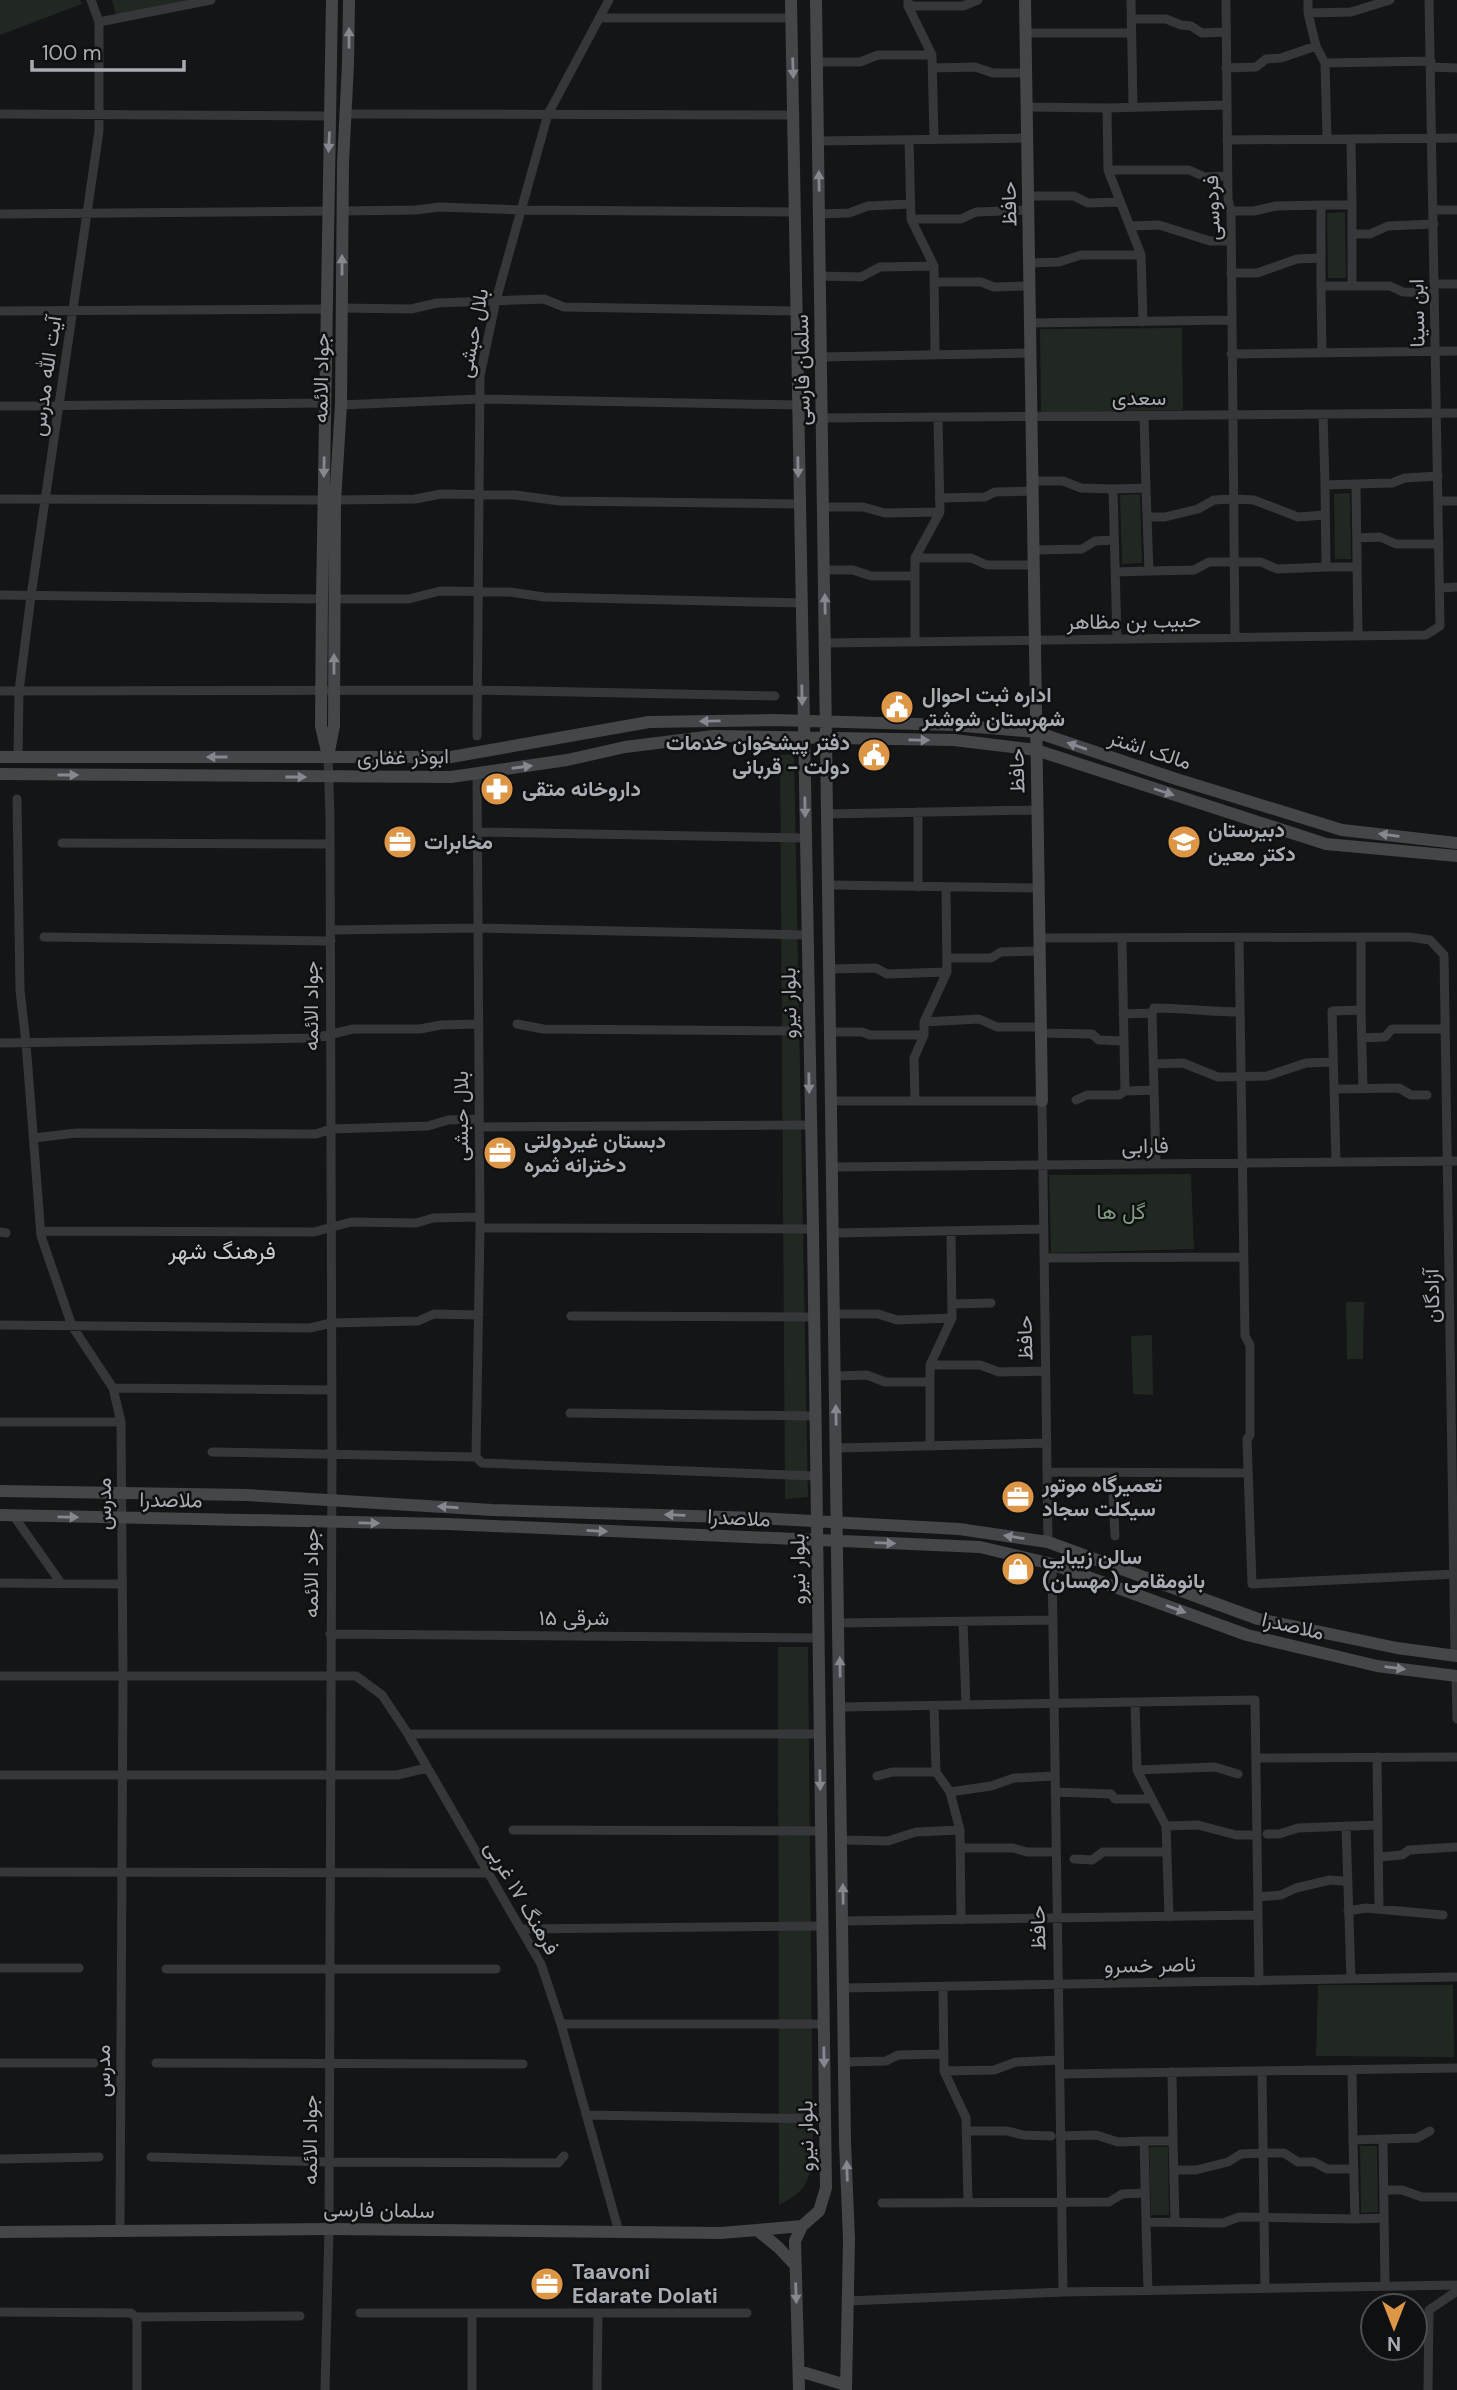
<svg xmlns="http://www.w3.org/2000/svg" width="1457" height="2390" font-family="'DM Sans',Vazirmatn,sans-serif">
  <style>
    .green { fill: #212821 }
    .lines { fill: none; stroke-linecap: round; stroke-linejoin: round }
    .street { stroke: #36373a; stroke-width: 9 }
    .secondary { stroke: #44464a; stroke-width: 12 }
    .oneway { fill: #85898f }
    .labels { text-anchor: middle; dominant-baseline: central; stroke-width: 5; stroke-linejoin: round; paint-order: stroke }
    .street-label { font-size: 21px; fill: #a8adb4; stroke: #0f1011 }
    .poi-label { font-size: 21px; font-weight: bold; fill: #a8adb4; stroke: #0f1011; text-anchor: start }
    .park-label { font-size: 21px; fill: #839d81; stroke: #0f1011 }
    .neighbourhood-label { font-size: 23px; fill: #c8ccd1; stroke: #0f1011 }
  </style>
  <rect width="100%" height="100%" fill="#141516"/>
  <path class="green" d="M0,0h80l2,4 -82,31z
    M112,0h76l-72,15z
    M1345,212l1,66h-18l-1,-65z
    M1182,328l1,82 -142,2 -1,-83z
    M1350,493l1,66h-16l-1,-65z
    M1140,494l2,69 -20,1 -2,-69z
    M794,754l14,743 -23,2 -5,-744z
    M1191,1174l3,75 -143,4 -2,-78z
    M1346,1302h18l-1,57h-16z
    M1152,1335l1,60 -20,-1 -2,-58z
    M778,1647h30l5,513c-5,26 -11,33 -34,45z
    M1318,1985h135l1,72 -138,-1z
    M1360,2146h17l1,66 -17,1z
    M1149,2147h19l1,68h-18z"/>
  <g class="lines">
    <path class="street" d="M908,0v6l24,49 2,84
      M1131,0l2,107
      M1226,0l2,199 3,12 4,426
      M1308,0v13l8,33 9,17 2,76
      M908,6h55l15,-6
      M1308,13l43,-1 39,-12
      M599,18h193
      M1131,19h35l15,6 10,1 11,7 24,-1
      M99,22l112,-22
      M1025,33h107
      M817,62h43l18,-7h54
      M1325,63l106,-2
      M1431,67l26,1
      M932,68l43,-1 18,6h33
      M1226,68l30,-1 10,-8 15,-1 35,-12
      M1027,107l80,1 120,-3
      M1107,108l1,62 33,85 2,67
      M0,114l330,2
      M347,114l448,1
      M1351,139l1,66
      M909,140l2,79 23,47 1,89
      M1227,140l230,-2
      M818,141l209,-3
      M1108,170h81l16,7 22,-1
      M1028,196h46l14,7 32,-1
      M1434,210h23
      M342,211l73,-1 25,-3 81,3 275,2
      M1231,211h23l22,-5 45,-1
      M0,214l327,-3
      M819,214l30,-1 19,-7 42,-2
      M911,219h50l15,-7 52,-2
      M1130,226l29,-1 51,16h21
      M1352,234h18l18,-8 46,-2
      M1029,263l30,-1 22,-7h60
      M1231,273h26l40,-14 24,-1
      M820,276l41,1 19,-10 54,-1
      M934,282h47l13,5 35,-1
      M1434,284h23
      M1321,286l1,67
      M1352,286v-81h-31v81h69l13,6 31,1
      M342,308l69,1 26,-6 107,-4 20,8 232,4
      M0,311l327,-2
      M1030,323l201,-3
      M1231,354l226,-3
      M821,357l209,-4
      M341,405l138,-6 318,6
      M0,406l325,-3
      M1323,414l2,71
      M1144,416l2,72
      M822,418l635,-5
      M1032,481h31l18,7 32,1
      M1356,484l36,-1 13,-5 33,-2
      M939,498l46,-1 10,-5 37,-1
      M0,499l323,1
      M335,500l80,-1 26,-5 74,1 45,6 239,3
      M1439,501h18
      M823,507h40l22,6 55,-1
      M1147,517h18l33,-8 16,-9 19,-1 21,1 44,17 27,-2
      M1357,538l23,-1 16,7h43
      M1033,550l49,-1 13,-8 19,-1
      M915,558h56l16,7h46
      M1357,567h-31l-1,-82 31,-1 2,152
      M824,570h29l18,6h44
      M1149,571l45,-1 15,-8h52l16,7 49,-2
      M1115,572l34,-1 -3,-83 -33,1 4,150
      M1440,588l17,-1
      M0,595l322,4
      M334,599h75l31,-8 70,1 34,5 257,6
      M915,642v-84l25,-46 -2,-95
      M825,643l601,-8 14,-9 -11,-626
      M0,691l477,-1 298,6
      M477,736l3,-360 16,-76 52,-186 61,-114
      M18,757l1,-66 12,-95 68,-465v-109l-8,-22
      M17,799l3,191 6,53 15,193 31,90 41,62 8,34 2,254 -3,553
      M918,812v75
      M828,814l209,-4
      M477,832l328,6
      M62,843l268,1
      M829,885l209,3
      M331,930l147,-2 329,7
      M44,937l287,4
      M1039,938l370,-1 21,3 14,15 11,701
      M1122,938l3,153
      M1239,938l6,398 5,9v90l-3,4 5,145 205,-10
      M947,958h44l10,-6 38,-1
      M830,969l46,-1 11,6 60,-2
      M1361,1010v-73
      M1152,1013l4,151
      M1123,1014l29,-1 2,-5c29,0 57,4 86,4
      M924,1022l55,-3 18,8h43
      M517,1024l26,5 266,2
      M831,1032h31l8,3h54
      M1040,1033l52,1 7,6 24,1
      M1362,1038l23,-1 7,-8h53
      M0,1043l315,-5 38,-9h67l21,-4 37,-1
      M1153,1064l30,-1 35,14 49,-1 39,-13 27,-1
      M1334,1089l65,-1 12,7h16
      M915,1100l-1,-42 10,-23v-13l23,-50 -1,-85
      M1076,1100l11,-5h32l6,-4 29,-1
      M832,1101h210l6,441
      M478,1127l332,-2
      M34,1138l42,-5 240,1 15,-5 97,-3 20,-6 30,-1
      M1336,1162l-4,-151 29,-1 2,79
      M833,1167l624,-6
      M480,1228l333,1
      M41,1231l273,1 37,-10 65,1 17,-5 45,-1
      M0,1232l6,1
      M834,1233l209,-4
      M1044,1258l200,-1
      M952,1304l39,-1
      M835,1314h43l19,6 55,-2
      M571,1316l243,1
      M0,1325l310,3 21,-5 87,-2 16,-7 45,1
      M930,1365h50l19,7 46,-1
      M836,1376l31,-1 18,7h45
      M113,1388l219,2
      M570,1413l245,3
      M0,1422h121
      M930,1446v-81l22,-47 -1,-87
      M837,1448l209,-5
      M212,1452l264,5
      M476,1457l4,-229 -3,-454
      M476,1457l6,6 334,13
      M1047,1472l200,1
      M1112,1473l3,63
      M13,1515l48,68
      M1052,1564l11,728
      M0,1583l122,1
      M963,1622l3,83
      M839,1623l214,-3
      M330,1634l488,4
      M0,1676h356l26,19 26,39 133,230 20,60 58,208
      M1456,1676l1,43
      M1135,1702l2,68 29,56 3,91
      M934,1706l2,66 14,20 10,38 1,90
      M841,1707l414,-7 4,281
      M408,1734h411
      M1377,1757l2,152
      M1256,1758l201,-1
      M1137,1770l78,-3 23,7
      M0,1775h397l30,-7
      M877,1776l15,-4h44
      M950,1792l41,-6 23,-8 41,-2
      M1055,1792l56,2 4,5h37
      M1166,1826l32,-1 38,10h21
      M1346,1826l5,153
      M513,1830l308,1
      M1267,1834h12l19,-6 80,-3
      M843,1840l45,1 28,-9 44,-2
      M960,1848h53l14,4h29
      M1379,1857l23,-2 7,-5 48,-3
      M1074,1859l18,1 11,-8h64
      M0,1872l488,1
      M1258,1897l23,-2 15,-7 34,-8 12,1
      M1348,1911l18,-3 77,7
      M843,1921l415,-6
      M521,1929l301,-3
      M0,1968h79
      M166,1969h330
      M943,1987l1,84 22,47 2,84
      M844,1988l613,-11
      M561,2024h262
      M845,2062l41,-1 12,-6 46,-1
      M0,2063h94
      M156,2063l367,1
      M1352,2070l1,70
      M944,2071l50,-1 22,-8 43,-2
      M1262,2071l3,217
      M1172,2072l1,69
      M1060,2074l397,-6
      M586,2115l239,4
      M966,2131h41l16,4 28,1
      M1060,2136l36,-1 22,7 26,-1
      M1383,2139l34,-1 13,-7
      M151,2157l178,5 229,1 6,-7
      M0,2159l99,-2
      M1174,2170h22l32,-8 13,-8 23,-1h20l14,9h16l13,7h27
      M1384,2190h18l20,7h35
      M882,2203l227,-1 13,-8 23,-1
      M1384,2218l-29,1 -2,-79 30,-1 2,147
      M1175,2221l-2,-80h-29l2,81 77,1 16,-6 116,2
      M1146,2222l2,68
      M847,2301l216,-9 394,-7
      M0,2312l131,1 5,4 1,6v67
      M360,2313h387
      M136,2317l164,-1
      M325,2390l4,-161 3,-775 -2,-636 -2,-62
      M472,2390v-76
      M597,2390l1,-77
      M1428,2390l1,-80 28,-19"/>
    <path class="secondary" d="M791,0l22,1229 13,959 -7,23 -17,15 -7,15 4,149
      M816,0l29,2143 4,96 -3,151
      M1025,0l17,1101
      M327,752l-6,-26 1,-127 10,-599
      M328,756l6,-30 1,-225 6,-96 2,-242 5,-99 1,-64
      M0,757h451l198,-35 125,-2 179,5 83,7 137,46 169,52 115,13
      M0,774l451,3 116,-17 58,-13 88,-11 241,4 82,10 290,94 131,12
      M0,1491l246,4 246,15 266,8 201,11 89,13 210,77 139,29 60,8
      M0,1515l448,9 532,23 72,17 195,71 130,31 80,10
      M0,2232l329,-3 392,4 36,-3
      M794,2264l-16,-17 -21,-17 45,-4
      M799,2371l47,14"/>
  </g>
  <defs><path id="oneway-solid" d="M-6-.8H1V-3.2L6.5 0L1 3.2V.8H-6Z" transform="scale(1.75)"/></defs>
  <g class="oneway">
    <use href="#oneway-solid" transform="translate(349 38) rotate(-90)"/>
    <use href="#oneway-solid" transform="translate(793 68) rotate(88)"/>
    <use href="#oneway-solid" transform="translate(329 142) rotate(93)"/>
    <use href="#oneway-solid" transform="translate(819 181) rotate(-91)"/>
    <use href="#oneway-solid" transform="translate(342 265) rotate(-90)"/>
    <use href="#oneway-solid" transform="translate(324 467) rotate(91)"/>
    <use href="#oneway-solid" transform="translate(798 467) rotate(89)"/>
    <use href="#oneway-solid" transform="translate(825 604) rotate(-91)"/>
    <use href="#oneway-solid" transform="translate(334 664) rotate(-90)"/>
    <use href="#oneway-solid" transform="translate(802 695) rotate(89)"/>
    <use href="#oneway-solid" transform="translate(710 721) rotate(179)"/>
    <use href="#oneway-solid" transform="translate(919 740) rotate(1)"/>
    <use href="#oneway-solid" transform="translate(1077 746) rotate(-161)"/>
    <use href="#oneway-solid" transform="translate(217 757) rotate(180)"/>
    <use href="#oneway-solid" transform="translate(522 767) rotate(-8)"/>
    <use href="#oneway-solid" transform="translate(68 775)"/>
    <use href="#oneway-solid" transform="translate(296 777)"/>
    <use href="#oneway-solid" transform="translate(1164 792) rotate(18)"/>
    <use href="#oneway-solid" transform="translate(805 807) rotate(89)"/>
    <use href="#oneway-solid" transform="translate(1389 835) rotate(-173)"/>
    <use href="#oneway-solid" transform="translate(809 1083) rotate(89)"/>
    <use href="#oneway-solid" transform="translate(836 1415) rotate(-91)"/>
    <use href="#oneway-solid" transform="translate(448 1507) rotate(-176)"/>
    <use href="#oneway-solid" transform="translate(675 1515) rotate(-178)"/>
    <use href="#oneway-solid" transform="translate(68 1517) rotate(1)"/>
    <use href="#oneway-solid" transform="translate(369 1523) rotate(1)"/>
    <use href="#oneway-solid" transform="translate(597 1531) rotate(3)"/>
    <use href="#oneway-solid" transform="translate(1014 1537) rotate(-171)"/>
    <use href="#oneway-solid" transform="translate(885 1543) rotate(2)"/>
    <use href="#oneway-solid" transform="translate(1176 1609) rotate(20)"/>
    <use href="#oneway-solid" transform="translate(840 1667) rotate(-91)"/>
    <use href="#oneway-solid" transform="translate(1395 1668) rotate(7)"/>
    <use href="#oneway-solid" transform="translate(820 1780) rotate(89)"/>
    <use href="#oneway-solid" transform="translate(843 1894) rotate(-91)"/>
    <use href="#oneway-solid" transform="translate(824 2057) rotate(89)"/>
    <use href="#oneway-solid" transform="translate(847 2171) rotate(-92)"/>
    <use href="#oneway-solid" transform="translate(796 2293) rotate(88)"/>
  </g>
  <defs>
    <symbol id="civic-disc" viewBox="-11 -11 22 22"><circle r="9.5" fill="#dc9646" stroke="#0f1011"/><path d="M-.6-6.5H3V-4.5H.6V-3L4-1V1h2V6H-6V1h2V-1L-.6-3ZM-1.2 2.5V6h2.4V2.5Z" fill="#fff"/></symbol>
    <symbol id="pharmacy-disc" viewBox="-11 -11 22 22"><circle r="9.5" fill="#dc9646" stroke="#0f1011"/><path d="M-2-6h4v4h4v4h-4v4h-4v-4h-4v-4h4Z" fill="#fff"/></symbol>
    <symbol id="office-disc" viewBox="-11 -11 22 22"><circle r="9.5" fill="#dc9646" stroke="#0f1011"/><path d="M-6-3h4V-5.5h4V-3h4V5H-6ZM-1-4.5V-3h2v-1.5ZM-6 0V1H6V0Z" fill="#fff"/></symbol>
    <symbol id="school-disc" viewBox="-11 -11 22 22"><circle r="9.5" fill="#dc9646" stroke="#0f1011"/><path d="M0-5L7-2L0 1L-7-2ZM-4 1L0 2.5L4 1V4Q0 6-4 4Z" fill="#fff"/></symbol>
    <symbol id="shop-disc" viewBox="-11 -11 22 22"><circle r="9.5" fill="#dc9646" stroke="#0f1011"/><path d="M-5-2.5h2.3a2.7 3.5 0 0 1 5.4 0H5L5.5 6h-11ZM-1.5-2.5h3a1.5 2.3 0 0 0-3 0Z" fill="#fff"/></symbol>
  </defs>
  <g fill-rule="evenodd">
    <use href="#civic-disc" x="878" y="688" width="38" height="38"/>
    <use href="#civic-disc" x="855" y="736" width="38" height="38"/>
    <use href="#pharmacy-disc" x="478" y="770" width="38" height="38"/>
    <use href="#office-disc" x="381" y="823" width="38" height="38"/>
    <use href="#school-disc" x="1165" y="823" width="38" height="38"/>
    <use href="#office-disc" x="481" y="1134" width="38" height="38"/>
    <use href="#office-disc" x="999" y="1478" width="38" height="38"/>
    <use href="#shop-disc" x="999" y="1550" width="38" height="38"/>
    <use href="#office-disc" x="528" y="2265" width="38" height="38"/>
  </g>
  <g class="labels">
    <g class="street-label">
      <text transform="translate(1009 204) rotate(-91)">حافظ</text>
      <text transform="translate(1212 208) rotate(-92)">فردوسی</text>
      <text transform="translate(1417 313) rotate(-91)">ابن سینا</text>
      <text transform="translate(473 333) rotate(-79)">بلال حبشی</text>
      <text transform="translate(802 370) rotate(-91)">سلمان فارسی</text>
      <text transform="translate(46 376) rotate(-82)">آیت الله مدرس</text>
      <text transform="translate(321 378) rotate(-89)">جواد الائمه</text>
      <text x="1139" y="398">سعدی</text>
      <text transform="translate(1134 621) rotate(-1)">حبیب بن مظاهر</text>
      <text transform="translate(1150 750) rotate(18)">مالک اشتر</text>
      <text transform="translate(403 757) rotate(-1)">ابوذر غفاری</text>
      <text transform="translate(1017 771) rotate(-91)">حافظ</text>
      <text transform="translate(789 1003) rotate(-91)">بلوار نیرو</text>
      <text transform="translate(311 1006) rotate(-90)">جواد الائمه</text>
      <text transform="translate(461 1116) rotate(-90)">بلال حبشی</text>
      <text transform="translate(1145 1146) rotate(-1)">فارابی</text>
      <text transform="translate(1432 1296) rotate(-91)">آزادگان</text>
      <text transform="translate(1025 1338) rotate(-91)">حافظ</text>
      <text transform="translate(171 1500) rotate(1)">ملاصدرا</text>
      <text transform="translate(104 1504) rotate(-90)">مدرس</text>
      <text transform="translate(739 1518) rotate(3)">ملاصدرا</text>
      <text transform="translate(798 1569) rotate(-91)">بلوار نیرو</text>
      <text transform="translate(311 1573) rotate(-90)">جواد الائمه</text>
      <text x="574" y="1618">۱۵ شرقی</text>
      <text transform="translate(1293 1626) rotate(13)">ملاصدرا</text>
      <text transform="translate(522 1898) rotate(60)">فرهنگ ۱۷ غربی</text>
      <text transform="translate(1038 1928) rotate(-91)">حافظ</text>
      <text transform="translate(1150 1965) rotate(-1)">ناصر خسرو</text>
      <text transform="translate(103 2071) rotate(-90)">مدرس</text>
      <text transform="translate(806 2136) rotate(-91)">بلوار نیرو</text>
      <text transform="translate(310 2140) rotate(-90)">جواد الائمه</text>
      <text transform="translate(379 2210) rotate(1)">سلمان فارسی</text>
    </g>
    <g class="poi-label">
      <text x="922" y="695">اداره ثبت احوال<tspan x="922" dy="24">شهرستان شوشتر</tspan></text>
      <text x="850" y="743" text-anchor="end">دفتر پیشخوان خدمات<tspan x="850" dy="24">دولت - قربانی</tspan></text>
      <text x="522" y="789">داروخانه متقی</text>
      <text x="1208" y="830">دبیرستان<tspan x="1208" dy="24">دکتر معین</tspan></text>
      <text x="424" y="842">مخابرات</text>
      <text x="524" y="1141">دبستان غیردولتی<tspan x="524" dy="24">دخترانه ثمره</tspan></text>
      <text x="1042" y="1485">تعمیرگاه موتور<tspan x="1042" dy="24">سیکلت سجاد</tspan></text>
      <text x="1042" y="1557">سالن زیبایی<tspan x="1042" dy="24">بانومقامی (مهسان)</tspan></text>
      <text x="572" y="2272">Taavoni<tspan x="572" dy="24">Edarate Dolati</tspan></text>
    </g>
    <g class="park-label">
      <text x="1121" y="1212">گل ها</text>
    </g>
    <g class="neighbourhood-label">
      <text x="222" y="1251">فرهنگ شهر</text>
    </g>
  </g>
  <g transform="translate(1394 2327) rotate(180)"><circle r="33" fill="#0f1011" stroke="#4c4f52" stroke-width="2"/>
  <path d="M0-5L12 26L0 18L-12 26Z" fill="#dc9646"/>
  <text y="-10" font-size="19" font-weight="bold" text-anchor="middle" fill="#a8adb4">N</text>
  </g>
  <path d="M32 60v10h152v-10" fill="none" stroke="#a8adb4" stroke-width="3.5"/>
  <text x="42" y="60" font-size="21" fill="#a8adb4" stroke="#0f1011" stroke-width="5" paint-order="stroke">100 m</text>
</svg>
